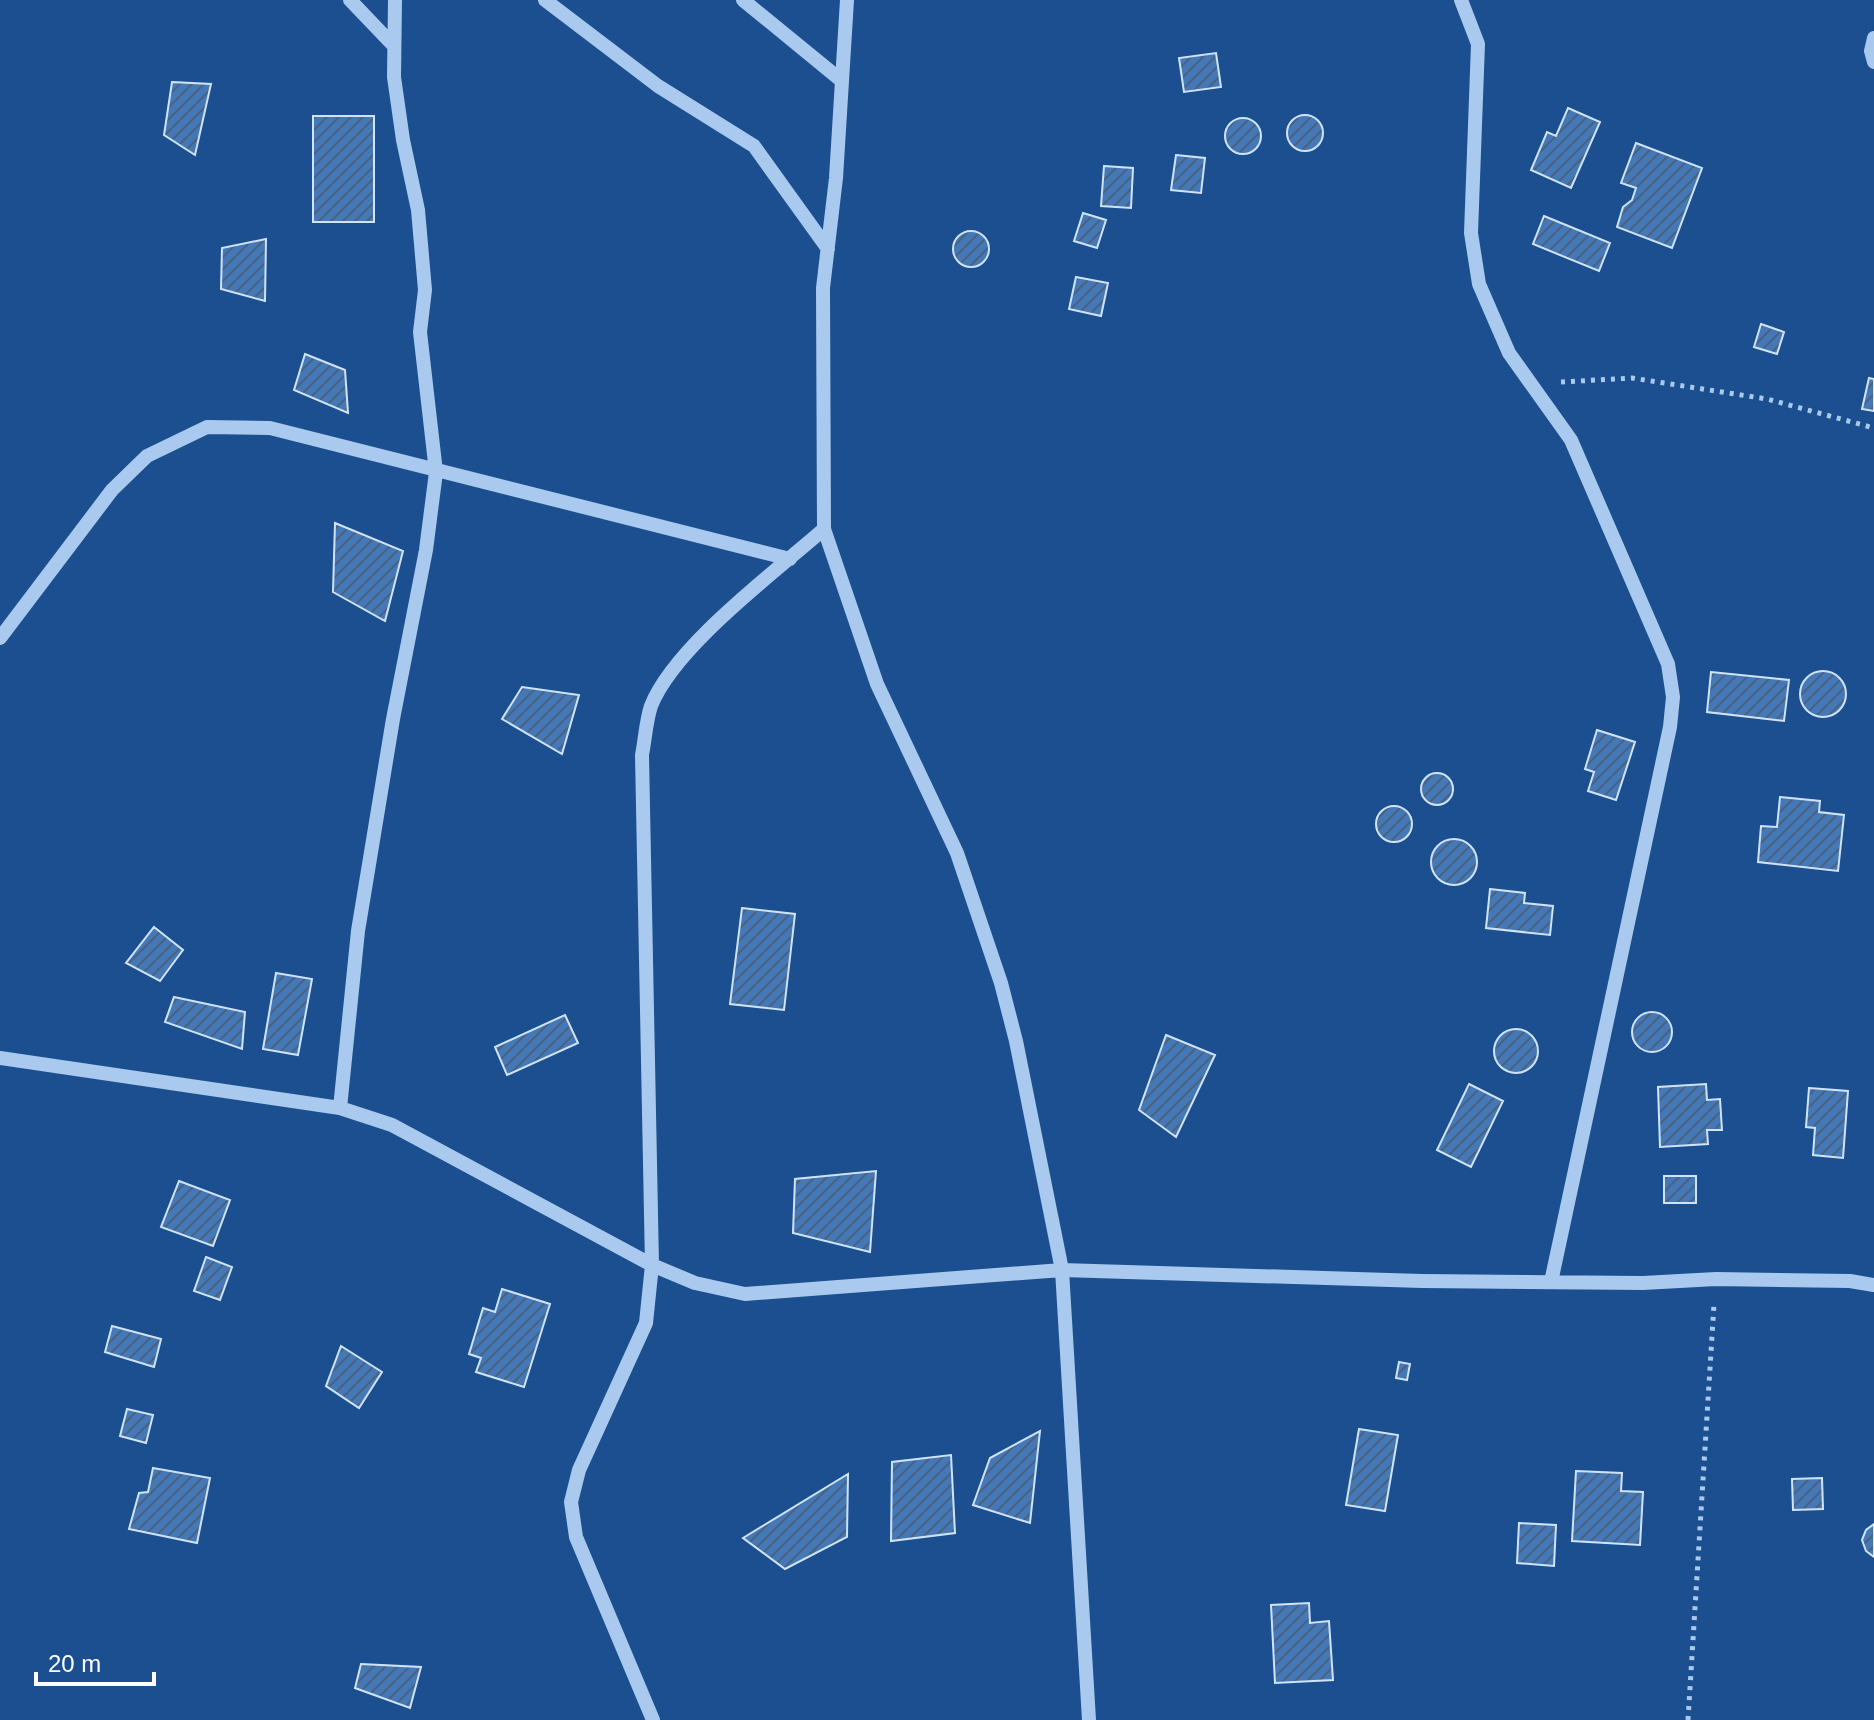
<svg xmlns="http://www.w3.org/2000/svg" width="1874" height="1720" font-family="Helvetica,sans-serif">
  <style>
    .building { fill: url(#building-hatch); stroke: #cfe3fa; stroke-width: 2 }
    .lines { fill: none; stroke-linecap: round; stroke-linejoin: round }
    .path { stroke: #a9c9ee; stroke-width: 5; stroke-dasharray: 4 6; stroke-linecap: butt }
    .minor { stroke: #a9c9ee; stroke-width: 14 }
  </style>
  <defs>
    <pattern id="building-hatch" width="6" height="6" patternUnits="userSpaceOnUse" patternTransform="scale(2)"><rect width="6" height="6" fill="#4478b7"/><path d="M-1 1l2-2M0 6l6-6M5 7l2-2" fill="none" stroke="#486282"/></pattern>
  </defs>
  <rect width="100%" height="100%" fill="#1b4f8f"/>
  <path class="building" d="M1216,53l5,34 -37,5 -5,-34z
    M172,82l39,2 -16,71 -31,-20z
    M1568,108l32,14 -29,66 -40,-18 16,-38 9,4z
    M1287 133a18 18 0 1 1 36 0a18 18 0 1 1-36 0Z
    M313,116h61v106h-61z
    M1225 136a18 18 0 1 1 36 0a18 18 0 1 1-36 0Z
    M1636,143l66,25 -30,80 -55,-21 6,-20 9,-7 4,-12 -15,-5z
    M1176,155l29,3 -4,35 -30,-3z
    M1104,166l29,2 -2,40 -30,-2z
    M1083,213l23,7 -9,28 -23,-7z
    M1544,216l66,27 -11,28 -66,-27z
    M953 249a18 18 0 1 1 36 0a18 18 0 1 1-36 0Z
    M266,239l-1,62 -44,-12 1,-41z
    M1076,277l32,6 -7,33 -32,-7z
    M1761,324l23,8 -7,22 -23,-7z
    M305,354l40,16 3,43 -54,-23z
    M1869,378l5,1v32l-12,-2z
    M335,523l68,28 -18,70 -52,-29z
    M1800 694a23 23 0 1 1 46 0a23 23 0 1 1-46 0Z
    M1711,672l78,8 -5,41 -77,-9z
    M522,687l57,8 -17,59 -60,-35z
    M1597,730l38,12 -19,58 -28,-9 6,-19 -9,-3z
    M1421 789a16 16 0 1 1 32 0a16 16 0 1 1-32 0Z
    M1780,797l40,4 -1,11 25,3 -6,56 -80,-9 3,-36 16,1z
    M1376 824a18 18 0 1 1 36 0a18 18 0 1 1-36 0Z
    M1431 862a23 23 0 1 1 46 0a23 23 0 1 1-46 0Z
    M1490,889l35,4 -1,10 29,3 -3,29 -64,-7z
    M742,908l53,6 -11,96 -54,-6z
    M154,927l29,23 -23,31 -34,-18z
    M276,973l36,6 -14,76 -35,-6z
    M174,997l71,15 -3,37 -77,-27z
    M1632 1032a20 20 0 1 1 40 0a20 20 0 1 1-40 0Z
    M565,1015l13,28 -71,32 -12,-28z
    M1494 1051a22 22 0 1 1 44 0a22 22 0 1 1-44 0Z
    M1166,1035l49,20 -39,82 -37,-27z
    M1469,1084l34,17 -32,66 -34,-17z
    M1706,1084l1,16 13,-1 2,31h-15l1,14 -48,3 -2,-60z
    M1809,1088l39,3 -5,67 -30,-3 2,-27 -9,-1z
    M876,1171l-6,81 -77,-19 2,-54z
    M1664,1176h32v27h-32z
    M179,1181l51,19 -17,46 -52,-19z
    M206,1257l26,10 -12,33 -26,-9z
    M502,1289l48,15 -26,83 -48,-15 5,-14 -12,-4 14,-46 12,4z
    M112,1326l49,13 -7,28 -49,-15z
    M341,1346l41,26 -23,36 -33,-22z
    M1399,1362l11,2 -3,16 -11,-2z
    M127,1409l26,6 -7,28 -26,-7z
    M1359,1429l39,6 -13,76 -39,-6z
    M1040,1431l-10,92 -57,-18 17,-47z
    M951,1455l4,78 -64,8 1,-79z
    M153,1468l57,10 -13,65 -68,-14 10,-36 9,-1z
    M1576,1471l46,2 -1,18 22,1 -3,53 -68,-4z
    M848,1474l-1,63 -62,32 -42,-31z
    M1822,1478l1,31 -30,1 -1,-31z
    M1519,1523l37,2 -2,41 -37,-3z
    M1874,1524v33l-8,-6 -4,-11 4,-10z
    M1309,1603l1,20 19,-2 4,59 -58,3 -4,-78z
    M361,1664l60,3 -11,41 -55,-20z"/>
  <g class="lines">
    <path class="path" d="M1561,382l71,-4 135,21 107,29
      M1688,1720l26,-416"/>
    <path class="minor" d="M350,0l44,46
      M545,0l113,86 96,60 74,103
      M743,0l99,81
      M847,0l-11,178 -13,110 1,241 53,155 80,169 44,130 15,58 46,229 27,450
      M1461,0l17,44 -7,189 8,51 30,69 62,87 97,224 5,33 -3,30 -119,555
      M1874,38l-3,13 3,11
      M0,638l112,-148 35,-34 60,-29 63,1 520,131
      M0,1058l340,50 52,17 260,140 43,18 50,11 317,-24 360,11 221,2 73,-4 134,2 24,4
      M340,1108l18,-177 35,-212 33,-169 10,-78 -16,-140 5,-42 -7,-80 -15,-70 -9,-63 1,-77
      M653,1720l-77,-183 -5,-35 8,-32 67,-147 6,-58 -10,-510c3,-15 4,-34 9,-49 23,-59 124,-134 173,-177"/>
  </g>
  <path d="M36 1672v12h118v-12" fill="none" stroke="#ffffff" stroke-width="4"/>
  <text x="48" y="1672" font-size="24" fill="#ffffff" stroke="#1b4f8f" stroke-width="6" paint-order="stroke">20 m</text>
</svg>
